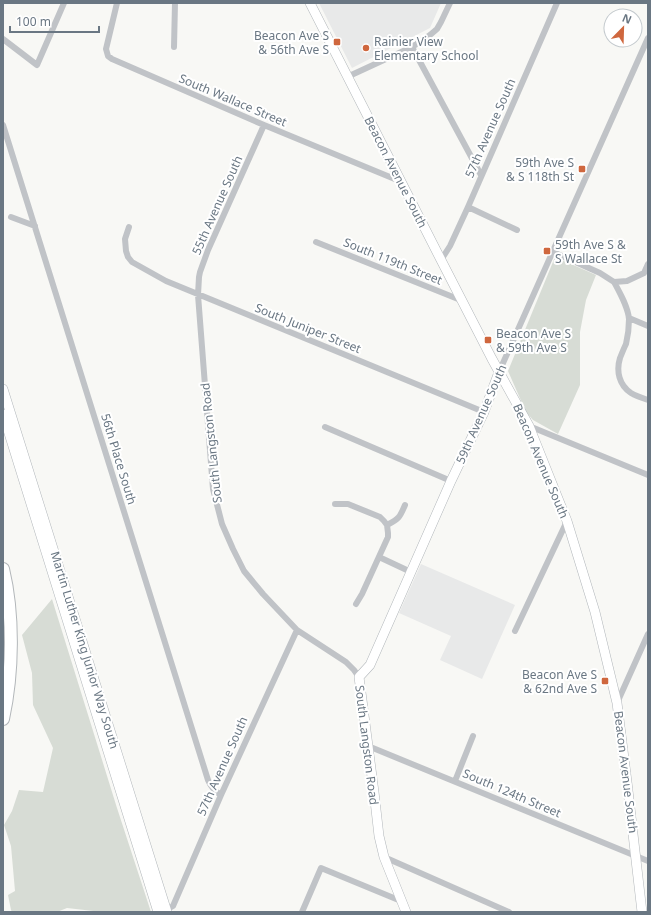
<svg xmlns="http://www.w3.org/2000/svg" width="651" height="915" font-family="'Noto Sans',sans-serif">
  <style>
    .built { fill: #e8e9e9 }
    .green { fill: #d7dcd5 }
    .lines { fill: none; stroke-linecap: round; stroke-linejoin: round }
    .secondary-casing { stroke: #b2b7bb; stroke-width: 10 }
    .highway-casing { stroke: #b3b7ba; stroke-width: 14 }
    .street { stroke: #c0c3c7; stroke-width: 6 }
    .secondary { stroke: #fff; stroke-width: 9 }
    .highway { stroke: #fff; stroke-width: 12 }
    .poi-dot { fill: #cf673e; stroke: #fff; stroke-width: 1.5 }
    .labels { text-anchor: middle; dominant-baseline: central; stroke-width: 4; stroke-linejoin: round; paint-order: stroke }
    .poi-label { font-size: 12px; fill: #6a7783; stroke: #fff; text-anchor: end }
    .street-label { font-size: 12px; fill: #6a7783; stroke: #fff }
  </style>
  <rect width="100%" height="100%" fill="#f8f8f5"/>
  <path class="built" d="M319,3h122l-11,25 -78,40z
    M421,564l94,41 -33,74 -42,-19 11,-24 -52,-23z"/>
  <path class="green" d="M555,257l41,18 -10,25 -6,32v53l-22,49 -25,-14 -7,-8 -18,-41z
    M52,599l65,209 34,104h-49l-35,-4 -10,4h-45l-1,-2 -3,-15 7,-4 -4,-45 -7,-21 8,-14 7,-21 24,2 10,-44 -20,-43 -1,-32 -10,-38z"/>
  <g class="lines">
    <defs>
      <path id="secondary" d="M310,3l131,257 51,99 37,67 38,95 28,91 22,91 10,79 15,130
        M3,389l164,523
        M3,414l155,498
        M406,912l-22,-55 -5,-21 -5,-44 -15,-115 11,-12 81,-184 33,-69 15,-40"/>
      <path id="highway" d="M3,569c11,46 10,104 0,150"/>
    </defs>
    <use href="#secondary" class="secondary-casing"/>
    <use href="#highway" class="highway-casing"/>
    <path class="street" d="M117,3l-11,46 2,7 4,3 152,66 138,57
      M3,39l34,26 27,-62
      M174,47l1,-44
      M412,47l69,128
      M347,77l65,-30 18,-12 7,-6 4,-7 9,-19
      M3,125l205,655c3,7 6,11 13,15
      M264,125l-56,125 -8,22 -1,5 -1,18 15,194 9,35 11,25 11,22 19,23 34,36 49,32 8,8 5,7
      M468,207l49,23
      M11,217l24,9
      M129,227l-4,12 1,12 2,6 4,5 34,19 318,131
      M316,242l147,59
      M553,252l47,21 14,9
      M441,260l9,-14 18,-39 89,-204
      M648,264l-4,9 -17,8 -13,1c6,11 14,25 15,37 0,8 -1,17 -3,25 -2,4 -4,9 -6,14 -4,13 -1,27 11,35 5,3 11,5 17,7
      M629,318l19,8
      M499,372l149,-334
      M529,426l119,49
      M325,427l126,54
      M335,504h13l32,13 4,4 3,4
      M379,557l32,15
      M356,604l6,-10 26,-57v-4l-1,-8c12,-6 13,-8 18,-20
      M515,631l52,-110
      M617,703l31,-69
      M368,746l280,115
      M455,781l18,-45
      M384,857l125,55
      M166,910l7,-4 48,-111 76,-165
      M302,912l19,-44 80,33"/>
    <use href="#secondary" class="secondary"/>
    <use href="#highway" class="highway"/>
  </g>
  <g class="poi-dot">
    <rect x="333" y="38" width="8" height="8" rx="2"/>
    <circle cx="366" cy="48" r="4"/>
    <rect x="578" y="165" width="8" height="8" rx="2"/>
    <rect x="543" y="247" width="8" height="8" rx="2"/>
    <rect x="484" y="336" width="8" height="8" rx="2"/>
    <rect x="601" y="677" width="8" height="8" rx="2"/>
  </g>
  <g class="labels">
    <g class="poi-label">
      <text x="329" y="35">Beacon Ave S<tspan x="329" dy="14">&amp; 56th Ave S</tspan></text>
      <text x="374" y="41" text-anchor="start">Rainier View<tspan x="374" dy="14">Elementary School</tspan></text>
      <text x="574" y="162">59th Ave S<tspan x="574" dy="14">&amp; S 118th St</tspan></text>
      <text x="555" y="244" text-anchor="start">59th Ave S &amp;<tspan x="555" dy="14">S Wallace St</tspan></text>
      <text x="496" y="333" text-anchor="start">Beacon Ave S<tspan x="496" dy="14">&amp; 59th Ave S</tspan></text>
      <text x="597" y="674">Beacon Ave S<tspan x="597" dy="14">&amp; 62nd Ave S</tspan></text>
    </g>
    <g class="street-label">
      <text transform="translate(233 100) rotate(23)">South Wallace Street</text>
      <text transform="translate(490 128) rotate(-66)">57th Avenue South</text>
      <text transform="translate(396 172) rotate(63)">Beacon Avenue South</text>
      <text transform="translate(217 205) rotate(-66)">55th Avenue South</text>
      <text transform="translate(393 261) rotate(22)">South 119th Street</text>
      <text transform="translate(308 328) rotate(22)">South Juniper Street</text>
      <text transform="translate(481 414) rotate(-66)">59th Avenue South</text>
      <text transform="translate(211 443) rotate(-96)">South Langston Road</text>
      <text transform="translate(119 459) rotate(73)">56th Place South</text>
      <text transform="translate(541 461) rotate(67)">Beacon Avenue South</text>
      <text transform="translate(85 650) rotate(73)">Martin Luther King Junior Way South</text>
      <text transform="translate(367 745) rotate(83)">South Langston Road</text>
      <text transform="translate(222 766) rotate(-66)">57th Avenue South</text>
      <text transform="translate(626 772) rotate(83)">Beacon Avenue South</text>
      <text transform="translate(512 793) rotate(23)">South 124th Street</text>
    </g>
  </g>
  <rect width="651" height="915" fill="none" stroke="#6a7783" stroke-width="8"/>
  <g transform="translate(623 28) rotate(23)"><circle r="19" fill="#ffffff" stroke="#c3c9cd"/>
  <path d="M0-3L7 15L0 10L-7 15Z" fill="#cf673e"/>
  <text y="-6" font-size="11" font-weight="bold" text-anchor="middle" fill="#6a7783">N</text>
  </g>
  <path d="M10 26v6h89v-6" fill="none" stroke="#6a7783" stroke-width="2"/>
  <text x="16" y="26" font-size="12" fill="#6a7783" stroke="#ffffff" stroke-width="3" paint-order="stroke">100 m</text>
</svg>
